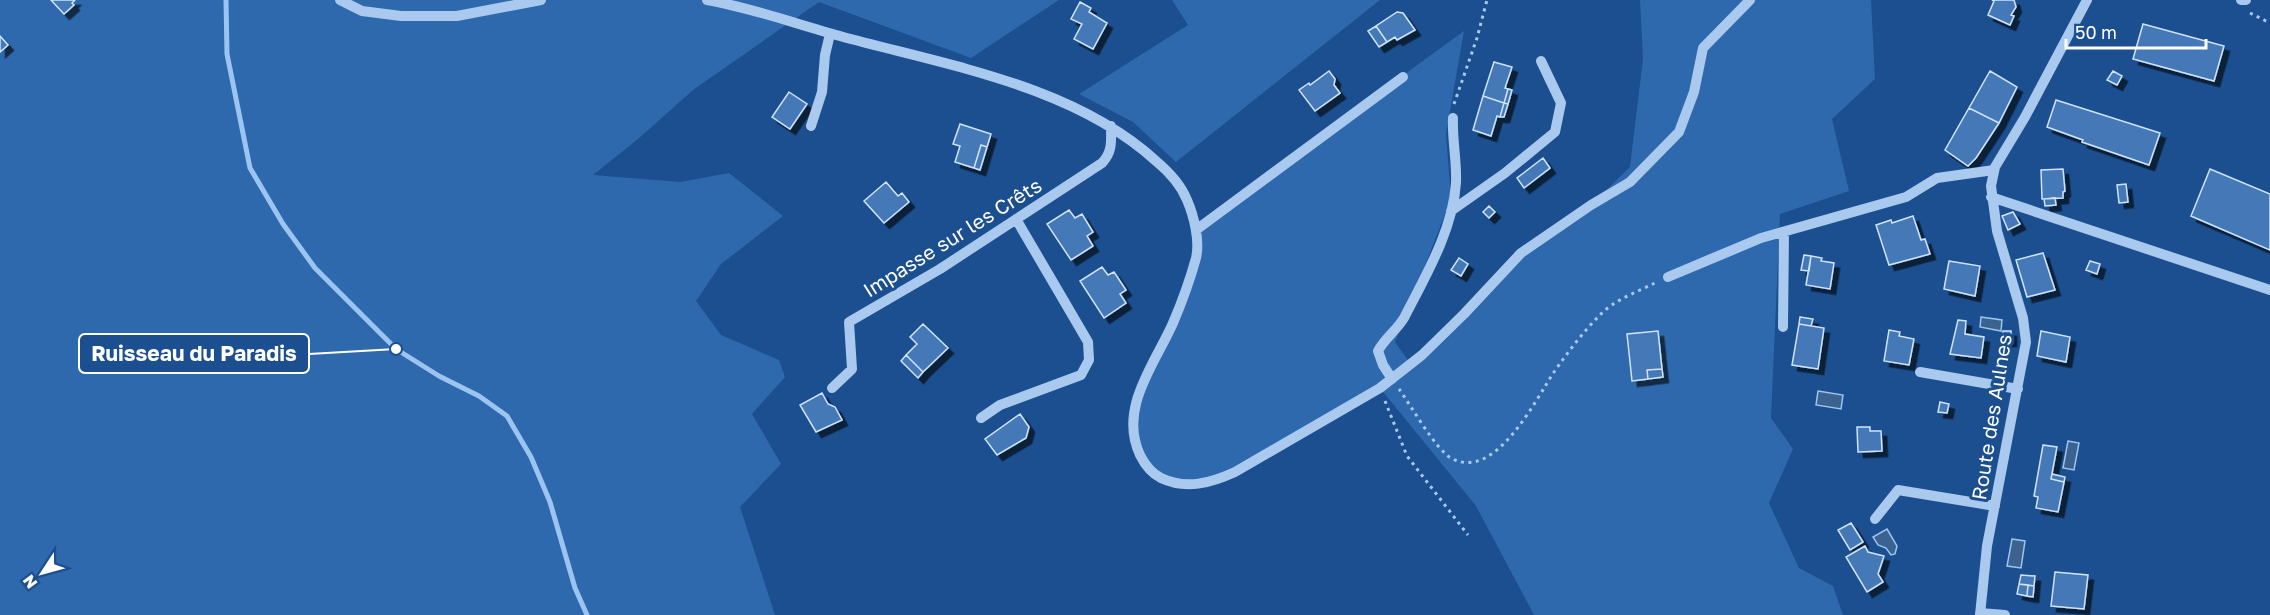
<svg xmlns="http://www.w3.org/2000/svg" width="2270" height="615" font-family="'Golos Text',sans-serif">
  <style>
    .green { fill: #2e69ad }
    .water { fill: #3c6290; stroke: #9cc4f0; stroke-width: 1.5 }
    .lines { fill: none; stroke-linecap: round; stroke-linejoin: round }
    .stream { stroke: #9cc4f0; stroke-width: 5 }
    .building { fill: #4478b7; stroke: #cfe3fa; stroke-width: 1.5; filter: url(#shadow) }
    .path { stroke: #a9c9ee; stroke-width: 3; stroke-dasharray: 3 4.5; stroke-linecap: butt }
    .minor { stroke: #a9c9ee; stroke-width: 10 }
    .labels { text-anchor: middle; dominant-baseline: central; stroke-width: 6; stroke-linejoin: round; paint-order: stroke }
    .street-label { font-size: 20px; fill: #fff; stroke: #1b4f8f }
    .leader { fill: none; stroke: #fff; stroke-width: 2 }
    .callout-dot { fill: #fff; stroke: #1b4f8f; stroke-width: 2 }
    .callout { fill: #1b4f8f; stroke: #fff; stroke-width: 2 }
    .callout-label { font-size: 21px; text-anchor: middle; font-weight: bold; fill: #fff }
  </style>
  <defs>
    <filter id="shadow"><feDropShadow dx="5.5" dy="5.5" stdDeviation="0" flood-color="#0009"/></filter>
  </defs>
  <rect width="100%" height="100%" fill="#1b4f8f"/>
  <path class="green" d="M0,0h1059l-88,58 -152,-56 -126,88 -55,49 -45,36 87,7 49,-9 54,43 -62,48 -25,37 25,34 58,25 6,17 -33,37 29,50 -41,43 35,108h-775z
    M1172,0h208l-204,162 -43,-40 -54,-28 109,-69z
    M1640,0h231l4,79 -43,40 17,72 -69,23 -9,204 22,31 -24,54 30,65 34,18 10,29h-309l-58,-109 -96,-118 -145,84 -43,13 -37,-10 -22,-46 9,-44 45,-97 9,-58 17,-17 251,-182 -18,103 5,65 -56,143 15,21 111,-110 70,-48 39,-38 13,-108z"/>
  <path class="water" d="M1981,317l21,3 -1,11 -21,-4z
    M1818,391l25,4 -2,14 -25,-4z
    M2068,441l11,2 -5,27 -11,-2z
    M1887,529l10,17 -2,8 -4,1 -5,-7 -8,-3 -5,-8z
    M2012,539l13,2 -4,27 -14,-2z"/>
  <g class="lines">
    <path class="stream" d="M226,0l1,54 23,114 33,56 32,44 81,81 43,27 40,20 28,20 24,41 19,45 25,86 12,27"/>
  </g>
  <path class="building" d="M51,0h24l-3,3 2,2 -10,9z
    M1992,0h22l2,7 -5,8 3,1 -4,9 -22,-10 6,-14z
    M1080,2l11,6 -2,4 18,11 -14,26 -19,-10 8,-15 -11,-5z
    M1397,12l6,1 12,17 -18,10 -2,-3 -8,5 -11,-16z
    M2143,24l81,22 -10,35 -81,-22z
    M1376,26l11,16 -8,5 -11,-16z
    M0,36l8,9 -8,7z
    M1494,62l18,5 -7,21 3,1 -4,14 -21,-7z
    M1329,71l6,8 -1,6 6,8 -25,18 -16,-21 10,-7 1,2z
    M1990,71l27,16 -18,36 -30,-15z
    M2113,71l9,5 -5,9 -10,-5z
    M1508,89l4,1 -4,14 -4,-1z
    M789,92l18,12 -17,25 -18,-12z
    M1483,96l21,7 -4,14 -3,-1 -6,20 -18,-6z
    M2056,100l104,33 -11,32 -67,-23 1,-2 -36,-13z
    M1504,103l4,1 -4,13h-4z
    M1969,108l30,15 -23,35 -8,8 -23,-16z
    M960,124l31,10 -4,13 -6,-2 -7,23 -19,-6 5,-16 -7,-2z
    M981,145l6,2 -7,23 -6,-2z
    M1543,158l7,10 -26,20 -7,-10z
    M2063,169l2,22 -2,1v6l-21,1 -1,-29z
    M2210,169l60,25v56l-79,-34z
    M886,182l12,14 4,-3 7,9 -25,21 -20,-22z
    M2126,184l2,18 -9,1 -2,-18z
    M2055,198l1,7 -11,1 -1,-7z
    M1489,206l6,6 -6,6 -6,-6z
    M1069,210l6,8 7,-4 11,18 -6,4 6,10 -22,14 -24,-36z
    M2013,212l7,12 -12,6 -6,-14z
    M1913,216l8,24 4,-1 5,15 -41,11 -13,-40 15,-5 1,3z
    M2043,253l12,37 -28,7 -11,-37z
    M1804,255l7,1 -2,15 -8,-1z
    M1811,256l11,2 -1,3 13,2 -4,26 -24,-4z
    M1459,258l9,6 -7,12 -10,-6z
    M1949,261l31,5 -5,30 -31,-7z
    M2090,261l10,3 -3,10 -11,-4z
    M1102,267l6,8 6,-3 12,18 -6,4 6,9 -22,15 -24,-37z
    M1800,317l13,2 -2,7 -12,-2z
    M1958,320l8,1 -1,13 19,3 -3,21 -31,-4z
    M923,324l25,24 -25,24 -17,-17 11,-11 -7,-7z
    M1799,324l25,4 -6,41 -26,-4z
    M1889,330l11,2 -1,4 15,3 -5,26 -25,-4z
    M1658,331l4,38 -15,1 1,9 -16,2 -5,-47z
    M2003,331h8v10h-8z
    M2041,331l29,6 -4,25 -29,-6z
    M906,355l17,17 -5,6 -17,-17z
    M1662,369l1,8 -15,2 -1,-9z
    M822,393l6,11 7,3 7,13 -26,12 -16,-27z
    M1940,402l9,2 -2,9 -9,-1z
    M1020,414l9,13 -3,11 -29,17 -12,-16z
    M1857,427h13v4h11l1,20 -24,1z
    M2043,445l14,2 -6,32 13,3 -6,30 -22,-4 2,-11 -4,-1z
    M2052,474l13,3 -1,5 -13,-3z
    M1851,523l12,19 -13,8 -12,-20z
    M1865,546l3,6 16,4 -6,18 5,8 -16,10 -21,-35z
    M2055,572l33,3 -4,34 -33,-3z
    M2021,575l14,1 -1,10 -15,-2z
    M2019,584l9,1 -1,11 -10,-2z
    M2028,585l6,1 -1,11 -6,-1z"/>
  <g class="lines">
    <path class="path" d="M2250,13l20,10
      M1454,104l23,-66 10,-38
      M1399,389c11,15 37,61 52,69 44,25 85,-59 103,-86 14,-20 29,-40 46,-57 14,-15 37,-23 55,-32
      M1385,401l22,55 61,79"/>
    <path class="minor" d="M340,0l22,11 39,5h56l84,-16
      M707,0c46,8 89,24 133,36 105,29 233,49 316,125 12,10 25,24 31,39 7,16 13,41 9,58 -6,22 -14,44 -23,65 -18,41 -55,85 -33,132 5,10 11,18 21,23 25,12 50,5 74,-6l145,-84 42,-33 42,-41 57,-61 70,-48 39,-23 49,-50 15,-40 9,-44 47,-48
      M2241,0h5
      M811,126l11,-34 3,-37 5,-21
      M1991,197l279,93
      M1451,211l54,-38 50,-41 6,-29 -20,-42
      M1196,230l207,-153
      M1668,277l93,-39 145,-41 31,-19 57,-8
      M1783,327l1,-95
      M1920,372l98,17
      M1392,379l-9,-14 -5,-14c7,-13 18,-20 26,-33 21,-41 49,-88 52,-135 1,-22 -4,-43 -3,-65
      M832,388l20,-19 -3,-47 91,-53 162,-106c11,-12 9,-22 9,-37
      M981,418l19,-13 81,-30 8,-15 -1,-18 -72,-123
      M1875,519l23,-29 97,16
      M1980,613l25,2
      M1980,615l7,-69 39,-204 -3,-24 -26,-87 -6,-45 4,-19 30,-50 62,-117"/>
  </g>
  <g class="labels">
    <g class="street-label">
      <text transform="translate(952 237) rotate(-32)">Impasse sur les Crêts</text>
      <text transform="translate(1991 417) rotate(-81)">Route des Aulnes</text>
    </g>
  </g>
  <path class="leader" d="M396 349L309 354"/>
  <circle class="callout-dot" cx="396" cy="349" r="6"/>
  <rect class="callout" x="79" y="334" width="230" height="39" rx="6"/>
  <g class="callout-label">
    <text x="194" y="361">Ruisseau du Paradis</text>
  </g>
  <g transform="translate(42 573) rotate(234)" stroke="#1b4f8f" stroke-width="4.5" paint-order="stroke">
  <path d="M0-4.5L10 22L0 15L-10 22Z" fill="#ffffff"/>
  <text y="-9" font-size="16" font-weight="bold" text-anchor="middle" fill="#ffffff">N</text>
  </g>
  <path d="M2066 39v9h140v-9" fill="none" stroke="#ffffff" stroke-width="3"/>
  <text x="2075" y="39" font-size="18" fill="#ffffff" stroke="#1b4f8f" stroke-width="4.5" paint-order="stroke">50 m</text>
</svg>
